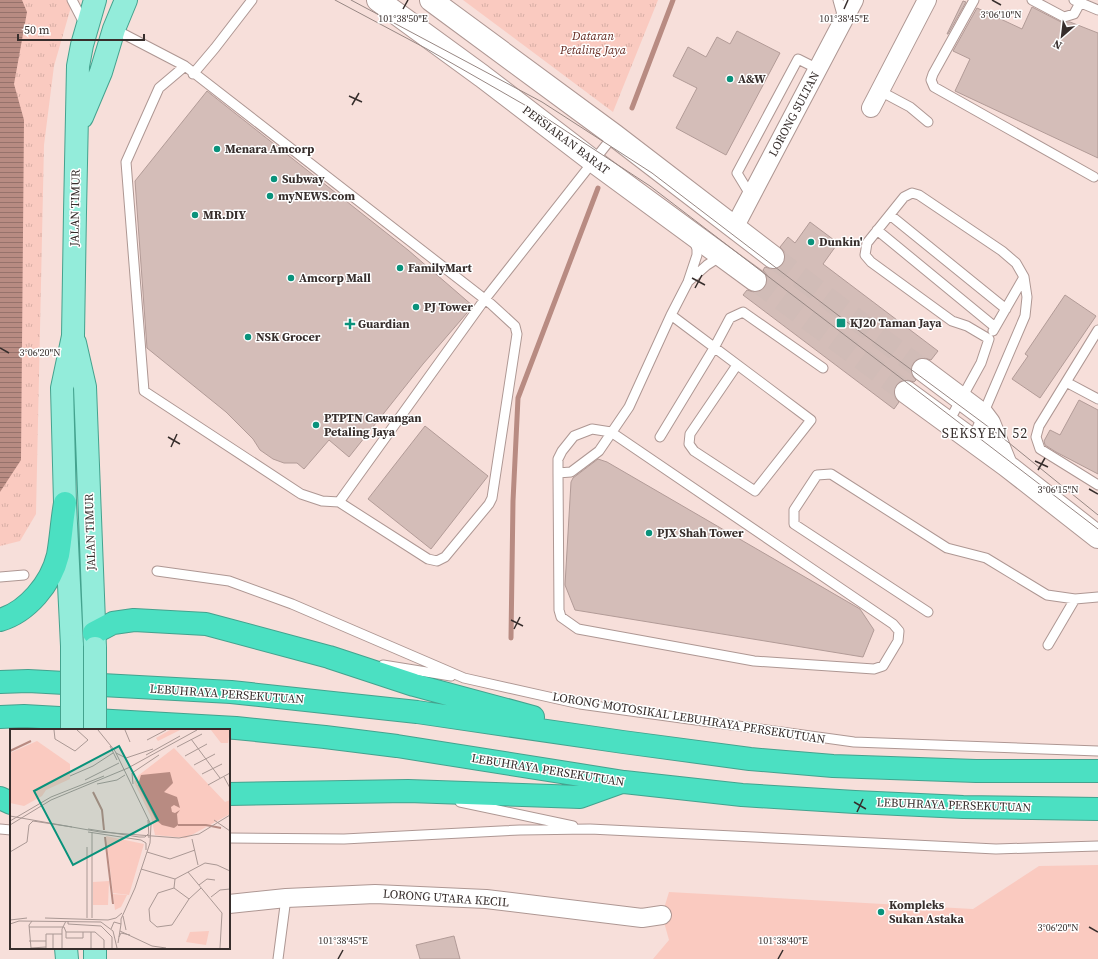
<svg xmlns="http://www.w3.org/2000/svg" width="1098" height="959" font-family="'Source Serif 4',serif">
  <style>
    .park { fill: url(#park-tufts) }
    .pitch { fill: #facac0 }
    .water { fill: url(#water-rules) }
    .lines { fill: none; stroke-linecap: round; stroke-linejoin: round }
    .stream { stroke: #b88b82; stroke-width: 5 }
    .building { fill: #d4bdb8; stroke: #b29b97 }
    .secondary-tunnel { stroke: #d1bcb7; stroke-width: 22; stroke-dasharray: 22 11; stroke-linecap: butt }
    .lane-casing { stroke: #ae9793; stroke-width: 11 }
    .street-casing { stroke: #ae9793; stroke-width: 20 }
    .secondary-casing { stroke: #ae9793; stroke-width: 24 }
    .primary-casing { stroke: #44a28e; stroke-width: 24 }
    .highway-casing { stroke: #44a28e; stroke-width: 24 }
    .lane { stroke: #fff; stroke-width: 9 }
    .street { stroke: #fff; stroke-width: 18 }
    .secondary { stroke: #fff; stroke-width: 22 }
    .primary { stroke: #93ecda; stroke-width: 22 }
    .highway { stroke: #4be0c2; stroke-width: 22 }
    .tram { stroke: #978783; stroke-width: 1 }
    .primary-bridge-casing { stroke: #44a28e; stroke-width: 24; stroke-linecap: butt }
    .primary-bridge { stroke: #93ecda; stroke-width: 22 }
    .ticks { fill: none; stroke: #372e2c; stroke-width: 1.5 }
    .poi-dot { fill: #09927b; stroke: #fff; stroke-width: 1.5 }
    .labels { text-anchor: middle; dominant-baseline: central; stroke-width: 3; stroke-linejoin: round; paint-order: stroke }
    .park-label { font-size: 12px; font-style: italic; fill: #63281f; stroke: #fff }
    .poi-label { font-size: 12px; font-weight: bold; fill: #372e2c; stroke: #fff; text-anchor: start }
    .street-label { font-size: 12px; fill: #372e2c; stroke: #fff }
    .quarter-label { font-size: 14px; letter-spacing: 1px; fill: #372e2c; stroke: #fff }
    .inset-river { fill: none; stroke: #b88b82; stroke-width: 2 }
    .inset-road { fill: none; stroke: #aa9894; stroke-width: 1 }
    .view { fill: #09927b; fill-opacity: 0.15; stroke: #09927b; stroke-width: 2 }
    .inset-edge { fill: none; stroke: #372e2c; stroke-width: 2 }
    .ticks-label { font-size: 10px; text-anchor: middle; fill: #372e2c; stroke: #fff; stroke-width: 3; stroke-linejoin: round; paint-order: stroke }
  </style>
  <defs>
    <pattern id="park-tufts" width="24" height="20" patternUnits="userSpaceOnUse"><rect width="24" height="20" fill="#facac0"/><path d="M3 7l-1-3M5 7V3M7 7l1-3M15 17l-1-3M17 17v-4M19 17l1-3" fill="none" stroke="#d7aea5"/></pattern>
    <pattern id="water-rules" width="6" height="5" patternUnits="userSpaceOnUse"><rect width="6" height="5" fill="#b88b82"/><path d="M0 2.5h6" fill="none" stroke="#96726b"/></pattern>
  </defs>
  <rect width="100%" height="100%" fill="#f7dfda"/>
  <path class="park" d="M0,0h73l-19,66 -10,79 -8,369 -16,27 -20,5z
    M463,0h195l-45,112z"/>
  <path class="pitch" d="M1098,865v94h-445l16,-19 -7,-25 7,-23 304,17 66,-43z"/>
  <path class="water" d="M0,0h22l5,12 -13,72 10,36 -3,340 -21,32z"/>
  <g class="lines">
    <path class="stream" d="M632,108l41,-108
      M511,638l2,-137 5,-103 80,-210"/>
  </g>
  <path class="building" d="M963,1l3,1 -18,32h-1z
    M1032,7l29,15h9l28,11v125l-143,-67 15,-32 -17,-8 24,-43 45,21z
    M737,31l43,22 -54,102 -50,-27 21,-40 -24,-12 15,-29 18,10 11,-20 13,7z
    M207,91l201,159 65,56 -50,58 -74,93 -20,-17 -25,29 -7,-6h-13l-11,-4 -13,-9 -7,-11 -27,-27 -79,-64 -12,-167z
    M810,222l28,21 -15,21 115,87 -7,9 -7,-2 -6,1 -5,3 -2,7 1,6 4,5 -2,2 -7,-2 -6,1 -5,3 -2,7 1,6 4,5 -5,7 -151,-114 4,-5 7,2h6l5,-4 2,-7v-6l-4,-5 2,-3 7,2h5l6,-4 2,-6v-6l-5,-6 8,-10 7,6z
    M1065,295l31,21 -56,82 -28,-19 16,-23 -3,-2z
    M1079,400l19,10v64l-42,-22 -11,-7 -1,-4 6,-11 10,5z
    M425,426l63,50 -57,73 -63,-50z
    M598,459l9,3 253,147 14,21 -11,27 -288,-47 -10,-25 6,-103 2,-4z
    M454,936l6,23h-40l-4,-14z"/>
  <g class="lines">
    <path class="secondary-tunnel" d="M773,257l150,113
      M755,280l151,112"/>
    <defs>
      <path id="lane" d="M72,0l13,25
        M838,0l5,18
        M974,0l-41,74 -2,6 3,7 160,90
        M1032,0l32,17 10,-3 6,-11
        M1074,0l24,10
        M114,29l71,37 306,238 24,22 2,8 -25,164 -3,6 -44,53 -8,4 -9,-2 -89,-57 -17,-1 -21,-7 -157,-103 -18,-229 33,-74 26,-22
        M193,74l22,-26 37,-48
        M880,91l30,16 18,15
        M751,196l-14,-23 61,-114 20,10
        M890,215l116,94
        M877,230l118,97
        M689,281l18,-16 14,-9
        M671,315l140,105 -56,71 -61,-40 -5,-7 1,-10 47,-69
        M1098,330l-59,96 -3,11 4,12 58,36
        M993,331l31,-54
        M1066,382l32,17
        M948,423l33,-60 8,-24 -22,-13 -15,-5 -81,-59 -6,-7 2,-12 37,-46 8,-4 7,2 83,56 14,12 8,14 3,20 -2,19 -53,124
        M660,437l54,-89 16,-30 13,-6 80,56
        M558,473l1,137 2,7 17,12 176,32 120,8 9,-3 15,-25 1,-10 -6,-7 -282,-192 -19,-3 -18,7 -12,15 -4,8v14l13,-1 28,-21 30,-44 42,-92 17,-33 9,-27v-6l-3,-9
        M339,502l146,-203 129,-164
        M157,571l72,10 63,23 172,74 116,26 274,38 244,9
        M0,577l24,-2
        M928,612l-134,-88v-14l23,-35 14,-1 116,74 39,10 61,37 28,4 23,-2
        M1048,645l27,-46
        M383,665l68,11
        M460,802l113,24
        M0,829l11,1
        M229,838l115,1 176,-9 70,-1 406,20 102,-3
        M278,959l8,-61"/>
      <path id="street" d="M871,108l56,-108
        M734,228l120,-228
        M229,904l57,-6 89,-4 111,5 156,19 20,-3"/>
      <path id="secondary" d="M378,0l104,76 111,85 162,119
        M431,0l183,135 159,122
        M923,370l60,45 6,8 17,42
        M906,392l100,73 92,72"/>
      <path id="primary" d="M82,117l19,-45 13,-43 12,-29
        M75,343l10,44 10,261
        M72,646l-7,-143 -3,-115 11,-52 2,-124 3,-146 4,-21 13,-45
        M66,948l1,11
        M95,948v11"/>
      <path id="highway" d="M0,620c27,-8 51,-36 58,-65 3,-17 4,-35 7,-52
        M94,633l19,-10 21,-3 72,4 123,33 85,28 119,32
        M0,682l28,-1 203,11 186,20 206,30 127,17 83,7 143,5h122
        M0,717l24,-1 212,12 89,9 72,9 227,36 118,13 113,7 108,5 135,2
        M229,794l179,-3 172,6 39,-14
        M0,798l11,5"/>
    </defs>
    <use href="#lane" class="lane-casing"/>
    <use href="#street" class="street-casing"/>
    <use href="#secondary" class="secondary-casing"/>
    <use href="#primary" class="primary-casing"/>
    <use href="#highway" class="highway-casing"/>
    <use href="#lane" class="lane"/>
    <use href="#street" class="street"/>
    <use href="#secondary" class="secondary"/>
    <use href="#primary" class="primary"/>
    <use href="#highway" class="highway"/>
    <path class="tram" d="M335,0l92,49 110,63 113,74 448,343
      M351,0l191,102 110,71 195,149 151,112 100,81"/>
    <defs>
      <path id="primary-bridge" d="M72,646v84
        M95,730v-82"/>
    </defs>
    <use href="#primary-bridge" class="primary-bridge-casing"/>
    <use href="#primary-bridge" class="primary-bridge"/>
  </g>
  <path class="ticks" d="M992,0l9,5M403,9l5,-9M844,9l4,-9M349,96l13,6M352,105l7,-12M692,278l13,7M695,288l7,-13M0,348l9,5M168,437l12,7M171,447l6,-13M1035,461l13,6M1038,470l7,-12M1089,489l9,5M511,620l12,6M514,629l6,-12M854,802l12,7M857,812l6,-13M1089,927l9,5M338,959l5,-9M778,959l5,-9"/>
  <g class="poi-dot">
    <circle cx="730" cy="79" r="4"/>
    <circle cx="217" cy="149" r="4"/>
    <circle cx="274" cy="179" r="4"/>
    <circle cx="270" cy="196" r="4"/>
    <circle cx="195" cy="215" r="4"/>
    <circle cx="811" cy="242" r="4"/>
    <circle cx="400" cy="268" r="4"/>
    <circle cx="291" cy="278" r="4"/>
    <circle cx="416" cy="307" r="4"/>
    <rect x="836" y="318" width="10" height="10" rx="2"/>
    <path d="M348 318h4v4h4v4h-4v4h-4v-4h-4v-4h4z"/>
    <circle cx="248" cy="337" r="4"/>
    <circle cx="316" cy="425" r="4"/>
    <circle cx="649" cy="533" r="4"/>
    <circle cx="881" cy="912" r="4"/>
  </g>
  <g class="labels">
    <g class="park-label">
      <text x="593" y="36">Dataran<tspan x="593" dy="14">Petaling Jaya</tspan></text>
    </g>
    <g class="poi-label">
      <text x="738" y="79">A&amp;W</text>
      <text x="225" y="149">Menara Amcorp</text>
      <text x="282" y="179">Subway</text>
      <text x="278" y="196">myNEWS.com</text>
      <text x="203" y="215">MR.DIY</text>
      <text x="819" y="242">Dunkin'</text>
      <text x="408" y="268">FamilyMart</text>
      <text x="299" y="278">Amcorp Mall</text>
      <text x="424" y="307">PJ Tower</text>
      <text x="850" y="323">KJ20 Taman Jaya</text>
      <text x="358" y="324">Guardian</text>
      <text x="256" y="337">NSK Grocer</text>
      <text x="324" y="418">PTPTN Cawangan<tspan x="324" dy="14">Petaling Jaya</tspan></text>
      <text x="657" y="533">PJX Shah Tower</text>
      <text x="889" y="905">Kompleks<tspan x="889" dy="14">Sukan Astaka</tspan></text>
    </g>
    <g class="street-label">
      <text transform="translate(794 114) rotate(-62)">LORONG SULTAN</text>
      <text transform="translate(566 140) rotate(37)">PERSIARAN BARAT</text>
      <text transform="translate(75 208) rotate(-89)">JALAN TIMUR</text>
      <text transform="translate(90 532) rotate(-92)">JALAN TIMUR</text>
      <text transform="translate(227 694) rotate(4)">LEBUHRAYA PERSEKUTUAN</text>
      <text transform="translate(689 718) rotate(9)">LORONG MOTOSIKAL LEBUHRAYA PERSEKUTUAN</text>
      <text transform="translate(548 770) rotate(9)">LEBUHRAYA PERSEKUTUAN</text>
      <text transform="translate(954 805) rotate(2)">LEBUHRAYA PERSEKUTUAN</text>
      <text transform="translate(446 898) rotate(4)">LORONG UTARA KECIL</text>
    </g>
    <g class="quarter-label">
      <text x="985" y="433">SEKSYEN 52</text>
    </g>
  </g>
  <g transform="translate(10 729)">
    <rect width="220" height="220" fill="#f7dfda"/>
    <path d="M103,165l14,1 -6,12 -6,3z" fill="#facac0"/>
    <path d="M160,1h10l-22,11 -2,-3zM201,1h19l-2,13h-7zM164,19l51,54 5,-2v14l-44,24 -31,-3 -4,-18 -17,-35 5,-7zM96,107l38,8 -15,51 -16,-2z" fill="#facac0"/>
    <path d="M27,12l33,23v15l-24,11 -4,6 -18,10 -14,-3v-50zM103,123h16l1,22h-17zM99,152l-1,24h-15v-23zM199,202l-3,14 -20,-3 4,-10z" fill="#facac0"/>
    <path d="M160,43l3,11 -9,9 13,5 3,11 -6,-3 -3,2 1,5 3,1 5,-3 -3,4 1,11 -4,3 -12,-3 -6,-5 -18,-35 3,-10z" fill="#b88b82"/>
    <path class="inset-river" d="M0,22l21,-10M83,63l9,18 2,20M168,96h28l15,3M95,108l8,67"/>
    <path class="inset-road" d="M44,1l1,9 20,12 13,-11 -11,-10M88,1l17,21 36,74 -1,18 -15,45 -14,31v5M115,1l5,12M181,10l29,39M137,11l19,-10M100,17l7,14M167,18l25,-13M106,24l10,5 27,-9M136,26l34,-19M175,27l22,-12M184,36l21,-11M192,45l20,-10M60,47l23,-10 20,-13M214,48l6,11M75,51l34,-17M87,55l20,-4 8,-5M123,55l-1,-11 27,-18M198,56l22,-12M0,87l90,16 79,6 20,-4 31,-19M138,91l1,18M204,91l16,11M0,92l41,-24 53,-21M0,96l41,-25 77,-32 69,-38M78,100l51,8h6l3,-3M78,103l53,8 5,3v7M82,103v86M182,110l6,26M77,118v71M0,123l17,-10 2,-17 4,-4 39,6M137,123l23,7 25,-9M131,140l34,10 30,-16 12,2 13,6M178,143l34,41 -2,35M165,150l-1,9 -16,5 -9,16 1,12 7,6 15,-2 17,-26 12,-11M189,156l8,-6 8,1M164,159l15,11M201,168l9,-7 10,-1M113,187l3,14M35,189l63,2 8,-2 6,-5M0,191l17,-2M58,192v3l33,2 11,11v11M0,195l9,-3 82,1 12,9 4,17M19,198h35M54,198l2,5h29l9,8v8M101,200l3,-7 7,2 -3,19M110,202l32,15 14,2M56,203v6h17v-6M81,203v16M109,208l2,-4 9,2M19,212h17M21,219l15,-1M21,219l-2,-23 3,-4M36,219v-14h16M43,219v-14M52,219v-19l4,-8"/>
    <path class="view" d="M109,17l39,74 -85,45 -39,-74z"/>
    <rect width="220" height="220" class="inset-edge"/>
  </g>
  <g class="ticks-label">
    <text x="1001" y="18">3°06'10"N</text>
    <text x="403" y="22">101°38'50"E</text>
    <text x="844" y="22">101°38'45"E</text>
    <text x="40" y="356">3°06'20"N</text>
    <text x="1058" y="493">3°06'15"N</text>
    <text x="1058" y="931">3°06'20"N</text>
    <text x="343" y="944">101°38'45"E</text>
    <text x="783" y="944">101°38'40"E</text>
  </g>
  <g transform="translate(1062 36) rotate(208)" stroke="#ffffff" stroke-width="3" paint-order="stroke">
  <path d="M0-3L7 15L0 10L-7 15Z" fill="#372e2c"/>
  <text y="-6" font-size="11" font-weight="bold" text-anchor="middle" fill="#372e2c">N</text>
  </g>
  <path d="M18 34v6h126v-6" fill="none" stroke="#372e2c" stroke-width="2"/>
  <text x="24" y="34" font-size="12" fill="#372e2c" stroke="#ffffff" stroke-width="3" paint-order="stroke">50 m</text>
</svg>
